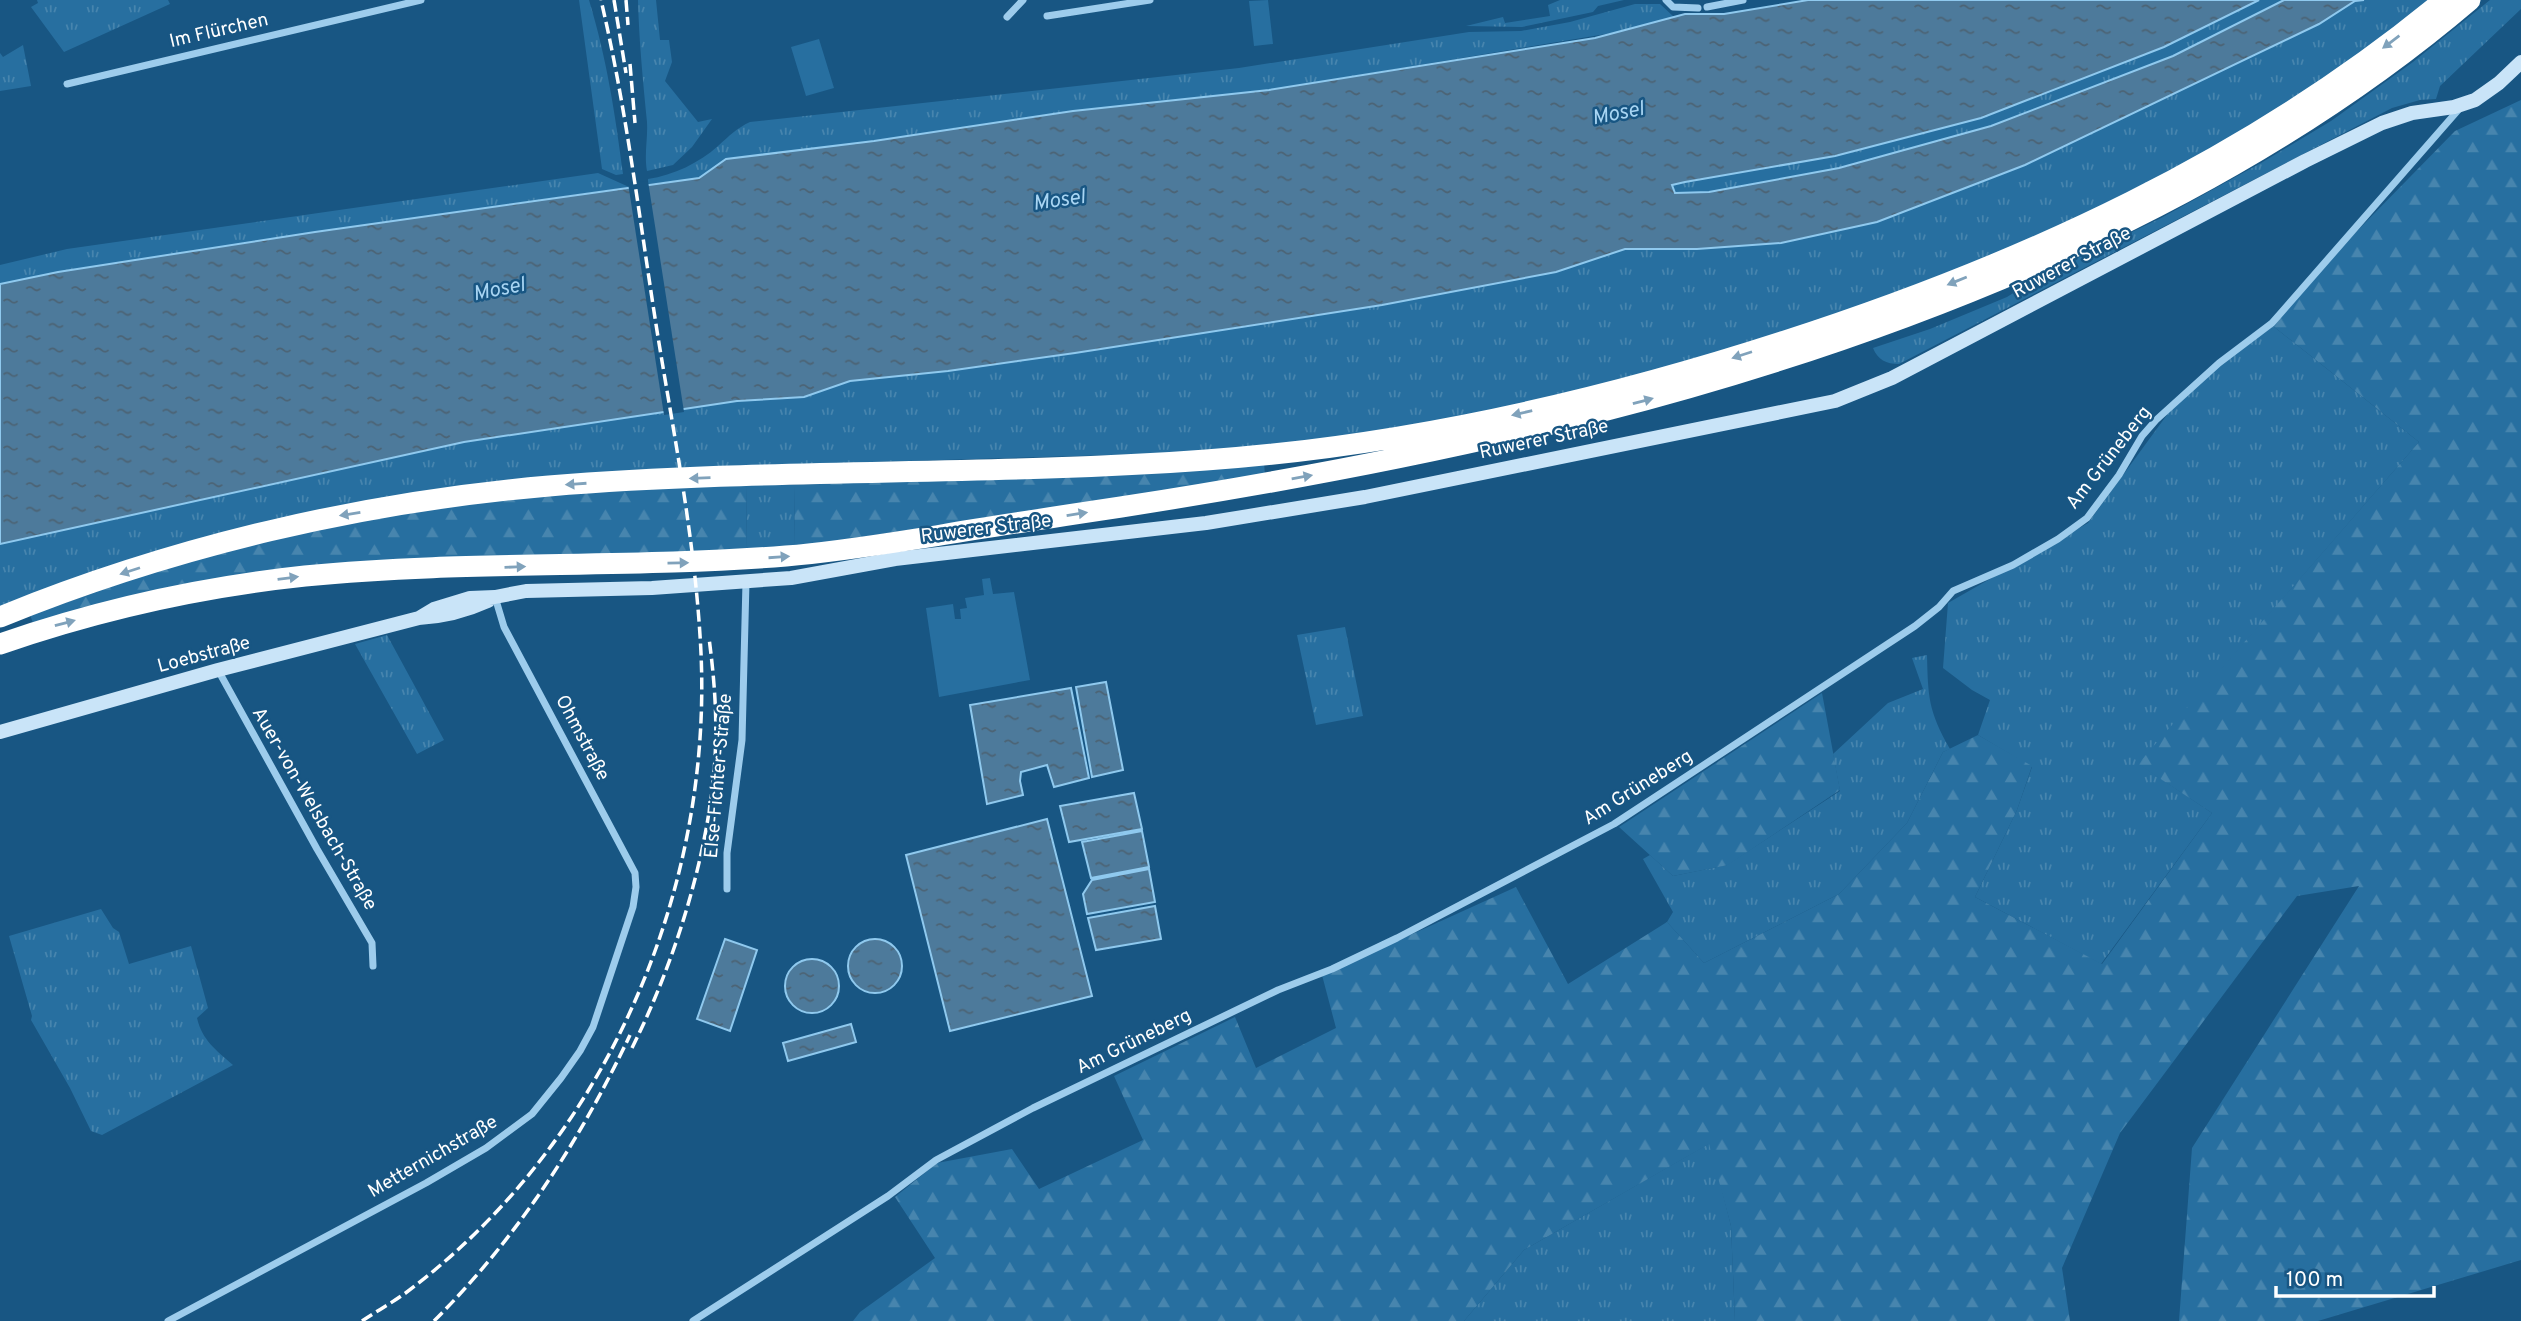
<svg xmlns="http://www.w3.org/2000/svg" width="2521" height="1321" font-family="Overpass,sans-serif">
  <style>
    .grass { fill: url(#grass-tufts) }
    .forest { fill: url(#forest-firs) }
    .garden { fill: #276fa0 }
    .water { fill: url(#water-ripples); stroke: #8fc9ee; stroke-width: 2 }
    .pier { fill: #185683 }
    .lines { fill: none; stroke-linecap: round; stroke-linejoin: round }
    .street { stroke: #9dccec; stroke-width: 7 }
    .secondary { stroke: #c9e4f8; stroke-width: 14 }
    .highway { stroke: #fff; stroke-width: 21 }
    .rail { stroke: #fff; stroke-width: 3.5; stroke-dasharray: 12 5; stroke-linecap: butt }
    .oneway { fill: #80a2bb }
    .labels { text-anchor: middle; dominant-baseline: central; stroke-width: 5; stroke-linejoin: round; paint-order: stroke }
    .street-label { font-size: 19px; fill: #fff; stroke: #185683 }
    .water-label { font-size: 21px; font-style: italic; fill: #a8d5f3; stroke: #185683 }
  </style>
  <defs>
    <pattern id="grass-tufts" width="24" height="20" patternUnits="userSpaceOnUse" patternTransform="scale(1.75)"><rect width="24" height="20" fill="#276fa0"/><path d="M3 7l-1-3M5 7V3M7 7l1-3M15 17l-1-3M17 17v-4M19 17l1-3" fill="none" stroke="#4785ae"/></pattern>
    <pattern id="forest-firs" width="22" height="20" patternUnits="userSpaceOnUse" patternTransform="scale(1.75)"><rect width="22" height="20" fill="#276fa0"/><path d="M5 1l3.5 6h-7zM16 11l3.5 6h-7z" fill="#4785ae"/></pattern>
    <pattern id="water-ripples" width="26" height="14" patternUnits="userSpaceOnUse" patternTransform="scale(1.75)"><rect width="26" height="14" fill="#4d7a9b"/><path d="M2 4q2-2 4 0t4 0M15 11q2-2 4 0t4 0" fill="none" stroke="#4c6374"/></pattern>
  </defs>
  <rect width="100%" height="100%" fill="#185683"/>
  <path class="grass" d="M37,0h131l2,4 -106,48 -33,-45 7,-4z
    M579,0h10c18,60 26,113 34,174l-7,1 -14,-6z
    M638,0h18l4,40h9l3,22 -7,19 33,41 14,-3 -20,28 -19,18 -26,6c-3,-17 1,-32 0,-49 -4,-41 -8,-81 -9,-122z
    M1560,0h64l-26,6 -5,6 -71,15 -56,-1 37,-9 2,6 45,-7 -2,-11z
    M2259,0h25l-111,56 -182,70 -152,42 -130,24 -34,1 -3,-8 13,-3 150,-26 146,-38 183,-71z
    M2364,0h67l-112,85 -144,87 -142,67 -226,88 -247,70 -177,35 -167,20 -445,13 -771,146v-67l464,-102 273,-41 67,-4 46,-16 98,-10 127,-18 307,-48 174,-33 69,-23h72l84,-6 96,-21 442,-198 36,-23z
    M2490,0h31v9l-81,77 -4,13 -16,1 -28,8 -493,256c-13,0 -21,-4 -26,-16l57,-19 77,-32 35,-22 119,-57 100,-55 70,-42 82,-59z
    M1635,4h25l14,13 -44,13 -361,60 -196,21 -199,30 -147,18 -27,19 -52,6v-5c26,-4 51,-16 70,-33 11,-10 19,-18 32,-24l489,-54 230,-36 52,-1 49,-9z
    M23,45l8,41 -31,5v-38l3,4z
    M598,173l31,14 -314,45 -257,40 -58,12v-19l67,-16z
    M2268,322l151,120 -280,322 73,49 -111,151 -126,-67 42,-87 15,-43 -54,-32 12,-35 -18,-10 -29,-22 5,-65 140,-80 84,-115z
    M747,485h47l1,62 -49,4z
    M1345,627l18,89 -47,9 -19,-90z
    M387,635l57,105 -27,14 -62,-110z
    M1927,655c1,41 1,56 23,94l-7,3 -36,71 -68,71 -135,69 -37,-41 6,-10 -30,-53 7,-4 23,21 54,-11 113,-74 -7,-37 55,-51 35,-14 -11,-31z
    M101,909l12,19 6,4 10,32 62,-18 17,62 -11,10c5,22 19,32 36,47l-131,70 -11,-4 -21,-43 -39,-68 1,-4 -23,-80z
    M1710,1143l21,83 4,95h-271l60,-71z"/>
  <path class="forest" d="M2521,100v1160l-203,61h-139l13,-173 167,-262 -62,10 -177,237 -58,135 8,53h-335l-4,-95 -22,-82 -185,106 -60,71h-611l7,-9 75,-54 -40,-61 42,-34 75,-14 27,40 104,-49 -29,-64 121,-59 21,51 80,-40 -14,-53 194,-88 52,97 99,-62 37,41 135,-69 68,-71 36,-71 35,-17 54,31 -15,44 -42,87 127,67 110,-151 -74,-49 281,-322 -151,-120 187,-191z
    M1264,462l1,14 -470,71 -1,-62 243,-9z
    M720,485h27l-1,66 -335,11 -377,63 -4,-10 162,-56 170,-39 164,-24z
    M1822,693l18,97 -112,75 -55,11 -54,-49z"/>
  <path class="garden" d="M1268,0l5,44 -19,2 -5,-45z
    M819,39l15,49 -28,8 -15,-49z
    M990,578l3,16 21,-2 16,88 -91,17 -13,-89 27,-4 2,15h6l-1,-10 7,-1 -2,-10 19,-3 -2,-16z"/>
  <path class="water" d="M1808,0h451l-95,47 -183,71 -146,38 -150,26 -13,3 3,8 34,-1 130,-24 152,-42 182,-70 111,-56h80l-9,1 -36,23 -294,141 -148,57 -96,21 -84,6h-72l-69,23 -174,33 -307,48 -127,18 -98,10 -46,16 -67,4 -273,41 -464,102v-260l58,-12 257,-40 384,-54 27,-19 148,-18 199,-30 196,-21 326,-52 90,-24h39z
    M1106,682l17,88 -31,7 -16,-90z
    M1071,688l18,90 -35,9 -7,-22 -26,7 -1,9 3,14 -36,9 -17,-99z
    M1134,793l8,36 -73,13 -9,-36z
    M1047,819l45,177 -142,35 -44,-176z
    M1142,831l7,36 -58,11 -9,-36z
    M1149,869l6,33 -68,12 -4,-20 9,-14z
    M1155,906l6,33 -65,11 -8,-32z
    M848 966a27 27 0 1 1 54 0a27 27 0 1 1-54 0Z
    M725,939l32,11 -27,81 -33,-12z
    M785 986a27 27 0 1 1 54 0a27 27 0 1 1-54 0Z
    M851,1024l5,18 -68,19 -5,-18z"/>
  <path class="pier" d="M648,181l36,231 -20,3 -36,-232z"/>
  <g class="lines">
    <path class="street" d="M1666,0l7,7 25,1
      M1707,7l36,-7
      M1047,16l103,-16
      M1007,17l16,-17
      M67,84l354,-84
      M218,670l99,179 55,94 1,23
      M727,889v-36l15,-113 4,-158
      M168,1321l258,-138 60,-35 46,-34 29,-36 19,-27 13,-24 40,-120 3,-20 -1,-14 -131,-246 -9,-30
      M693,1321l195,-125 48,-36 97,-52 245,-118 54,-21 65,-31 217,-114 301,-198 24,-19 14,-16 60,-26 45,-26 29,-21 32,-43 23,-39 14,-16 63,-57 53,-40 188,-215"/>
    <path class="secondary" d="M419,618l15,-9 36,-11 25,-1 31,-6 126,-3 139,-10 104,-19 311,-36 159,-26 470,-96 57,-23 413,-217 77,-38 30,-10 42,-6 21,-7 24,-17 22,-21
      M0,732l218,-62 201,-52c24,-1 47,-7 69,-17"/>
    <path class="highway" d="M0,617c174,-71 362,-115 549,-131 219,-18 438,-10 657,-26 197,-14 391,-58 579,-119 238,-77 466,-181 659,-341
      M0,644c98,-34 201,-57 305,-68 159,-16 321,-7 481,-20 52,-4 104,-13 155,-21 60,-10 120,-19 180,-28 323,-50 641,-119 940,-254 148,-67 286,-148 409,-253"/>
    <path class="rail" d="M614,0l12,73
      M626,0l2,25
      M630,64l5,59
      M632,1048c41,-82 74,-185 82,-276 4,-45 1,-89 -5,-134
      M362,1321c18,-12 37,-22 54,-36 190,-147 296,-393 285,-632 -5,-106 -26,-212 -43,-316 -18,-113 -31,-226 -57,-337
      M434,1321c83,-83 146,-180 196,-286"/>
  </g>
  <defs><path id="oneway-solid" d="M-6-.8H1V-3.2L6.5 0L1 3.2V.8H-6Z" transform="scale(1.75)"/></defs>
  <g class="oneway">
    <use href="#oneway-solid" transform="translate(2391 42) rotate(143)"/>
    <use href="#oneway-solid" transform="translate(1957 281) rotate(158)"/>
    <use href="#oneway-solid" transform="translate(1742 355) rotate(162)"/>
    <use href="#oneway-solid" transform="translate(1643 401) rotate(-15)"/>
    <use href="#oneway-solid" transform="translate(1522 413) rotate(167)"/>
    <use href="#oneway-solid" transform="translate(1302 477) rotate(-10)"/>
    <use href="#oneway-solid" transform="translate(700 478) rotate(178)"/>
    <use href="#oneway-solid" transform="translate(576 484) rotate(176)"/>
    <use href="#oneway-solid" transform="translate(350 514) rotate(171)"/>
    <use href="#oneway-solid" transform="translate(1077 514) rotate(-9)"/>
    <use href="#oneway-solid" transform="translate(779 557) rotate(-4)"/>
    <use href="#oneway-solid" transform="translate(678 563) rotate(-1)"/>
    <use href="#oneway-solid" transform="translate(515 567) rotate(-2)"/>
    <use href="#oneway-solid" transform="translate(130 571) rotate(162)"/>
    <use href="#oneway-solid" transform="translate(288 578) rotate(-7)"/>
    <use href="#oneway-solid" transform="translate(65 623) rotate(-15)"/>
  </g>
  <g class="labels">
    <g class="street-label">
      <text transform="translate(219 31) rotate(-13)">Im Flürchen</text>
      <text transform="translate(2072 263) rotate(-28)">Ruwerer Straße</text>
      <text transform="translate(1544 440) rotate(-12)">Ruwerer Straße</text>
      <text transform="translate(2109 458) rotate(-52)">Am Grüneberg</text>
      <text transform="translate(986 529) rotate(-7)">Ruwerer Straße</text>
      <text transform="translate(204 655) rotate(-15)">Loebstraße</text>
      <text transform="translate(582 738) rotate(62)">Ohmstraße</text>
      <text transform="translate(719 776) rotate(-85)">Else-Fichter-Straße</text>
      <text transform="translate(1638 788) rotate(-32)">Am Grüneberg</text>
      <text transform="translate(314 809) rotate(60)">Auer-von-Welsbach-Straße</text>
      <text transform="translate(1134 1042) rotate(-26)">Am Grüneberg</text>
      <text transform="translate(433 1157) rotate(-30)">Metternichstraße</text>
    </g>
    <g class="water-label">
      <text transform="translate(1618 114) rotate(-11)">Mosel</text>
      <text transform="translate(1059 201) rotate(-8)">Mosel</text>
      <text transform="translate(499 290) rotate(-11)">Mosel</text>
    </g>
  </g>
  <path d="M2276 1286v10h158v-10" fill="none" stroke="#ffffff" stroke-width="3.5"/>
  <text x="2286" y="1286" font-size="21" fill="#ffffff" stroke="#185683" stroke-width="5" paint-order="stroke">100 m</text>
</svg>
